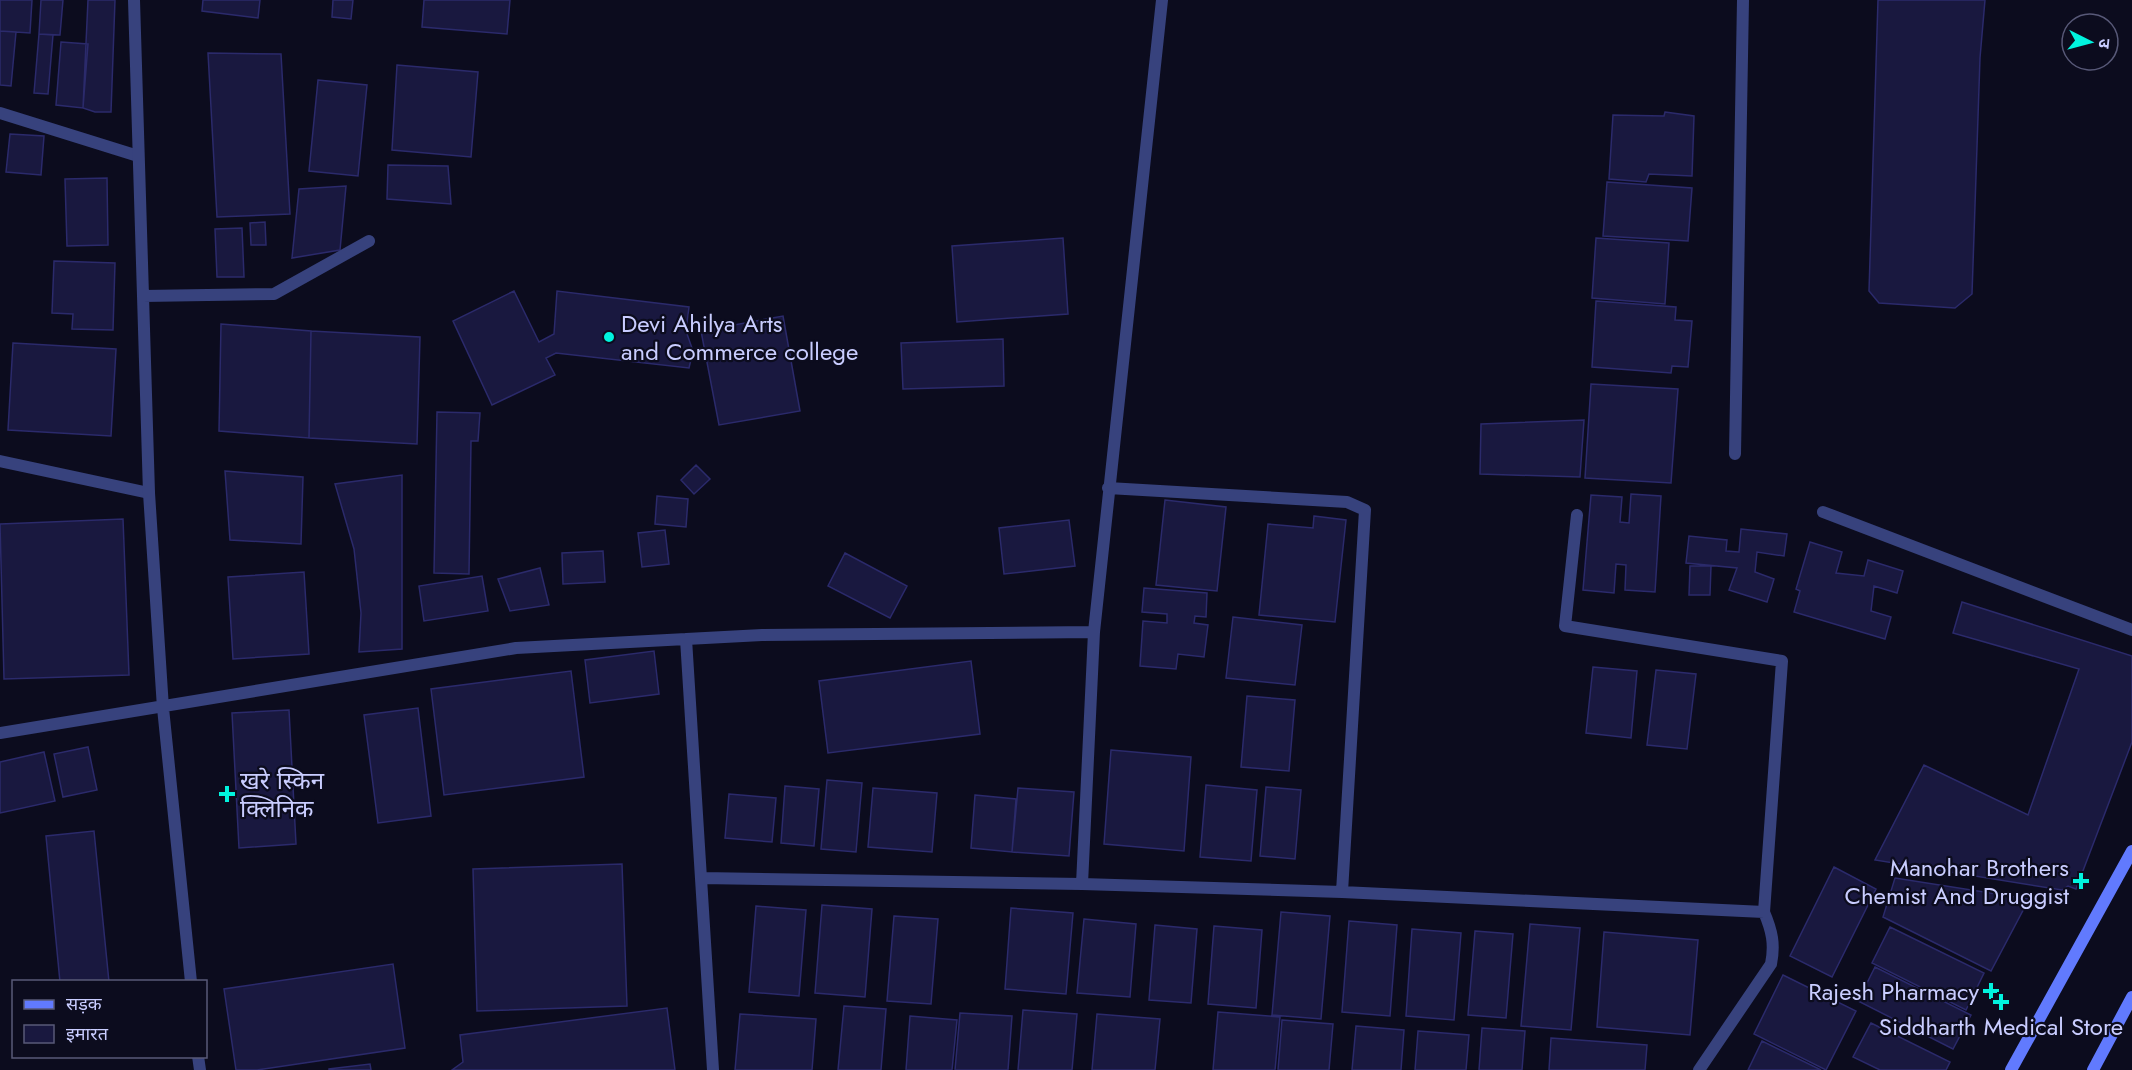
<svg xmlns="http://www.w3.org/2000/svg" width="2132" height="1070" font-family="Jost,'Noto Sans Devanagari',sans-serif">
  <style>
    .building { fill: #19183f; stroke: #2b2a6b; stroke-width: 1.5 }
    .lines { fill: none; stroke-linecap: round; stroke-linejoin: round }
    .service { stroke: #37427d; stroke-width: 12 }
    .minor { stroke: #37427d; stroke-width: 12 }
    .secondary { stroke: #617afe; stroke-width: 12 }
    .poi-dot { fill: #01f3de; stroke: #0c0c1e; stroke-width: 2 }
    .labels { text-anchor: middle; dominant-baseline: central; stroke-width: 4.5; stroke-linejoin: round; paint-order: stroke }
    .poi-label { font-size: 24px; fill: #c9cdff; stroke: #0c0c1e; text-anchor: start }
  </style>
  <rect width="100%" height="100%" fill="#0c0c1e"/>
  <path class="building" d="M0,0h32l-2,33 -30,-2z
    M41,0h22l-3,35 -21,-1z
    M88,0h27l-4,112h-16l-12,-4z
    M203,0h57l-2,18 -56,-7z
    M333,0h20l-2,19 -19,-2z
    M424,0h86l-3,34 -85,-7z
    M1878,0h107l-5,58 -8,236 -17,14 -76,-5 -10,-12z
    M0,31l16,1 -5,54 -11,-1z
    M39,34l14,1 -5,59 -14,-1z
    M61,42l27,2 -5,64 -27,-3z
    M208,53l73,1 9,160 -73,3z
    M397,65l81,7 -7,85 -79,-7z
    M318,80l49,5 -9,91 -49,-5z
    M1665,112l29,4 -2,60 -43,-2 -3,8 -37,-3 4,-64 51,1z
    M10,134l34,2 -3,39 -35,-3z
    M388,165l60,1 3,38 -64,-5z
    M107,178l1,67 -41,1 -2,-67z
    M1607,182l85,6 -4,53 -85,-5z
    M346,186l-6,64 -48,8 7,-69z
    M265,222l1,23h-15l-1,-22z
    M242,228l2,49h-27l-2,-48z
    M1063,238l5,76 -111,8 -5,-76z
    M1596,238l73,5 -4,61 -73,-6z
    M54,261l61,2 -2,67 -41,-1 1,-15 -21,-1z
    M514,291l25,51 15,-8 3,-43 132,16 -3,24 7,20 -4,17 -133,-15 -10,5 9,17 -63,30 -39,-84z
    M1596,301l80,6 -1,13 17,1 -4,46 -16,-1 -1,7 -79,-6z
    M783,316l17,95 -81,14 -18,-94z
    M221,324l90,7 -2,107 -90,-7z
    M311,331l109,6 -3,107 -108,-6z
    M1003,339l1,47 -101,3 -2,-46z
    M13,343l103,6 -5,87 -103,-6z
    M1591,384l87,5 -7,94 -86,-5z
    M437,412l43,1 -2,28h-7l-2,133 -35,-1z
    M1584,420l-4,57 -100,-3 1,-50z
    M696,465l14,14 -16,15 -13,-14z
    M225,471l78,6 -2,67 -71,-4z
    M402,475v174l-43,3 2,-39 -7,-64 -19,-65z
    M1631,494l30,2 -6,96 -30,-2 1,-25 -10,-1 -2,29 -31,-3 8,-95 31,2 -2,25 9,1z
    M657,496l31,3 -2,28 -31,-3z
    M1165,500l61,7 -9,84 -61,-6z
    M1314,516l32,4 -11,102 -76,-7 9,-91 45,4z
    M123,519l6,156 -125,4 -4,-155z
    M1069,520l6,46 -71,8 -5,-46z
    M1741,529l46,5 -3,22 -27,-4 -2,20 19,7 -7,23 -38,-12 8,-22 -51,-5 3,-27 38,4 -1,11 13,1z
    M665,530l4,34 -27,3 -4,-34z
    M1810,542l32,10 -6,21 28,3 4,-16 35,11 -6,22 -23,-7 -3,25 20,6 -6,22 -91,-27 6,-21 -4,-2z
    M603,551l2,31 -42,2 -1,-31z
    M845,553l62,33 -17,32 -62,-32z
    M1690,566h21l-1,29h-21z
    M540,568l9,37 -39,6 -12,-32z
    M304,572l5,82 -76,5 -5,-82z
    M482,576l6,35 -64,10 -5,-35z
    M1144,588l63,5 -1,24 -11,-1 -1,7 14,2 -4,32 -26,-3 -2,15 -36,-3 3,-45 24,2v-9l-25,-2z
    M1962,602l170,54v86l-56,147 -8,-3 -6,4 -187,-30 49,-95 104,50 51,-146 -126,-36z
    M1233,617l69,8 -7,60 -69,-7z
    M654,651l5,43 -69,9 -5,-43z
    M971,661l9,73 -152,19 -9,-72z
    M1593,667l44,4 -6,67 -45,-5z
    M1656,670l40,4 -9,75 -40,-4z
    M571,671l13,106 -140,18 -13,-106z
    M1247,696l48,4 -6,71 -48,-4z
    M418,708l13,108 -53,7 -14,-108z
    M289,710l7,134 -57,4 -7,-135z
    M88,747l9,43 -34,7 -9,-43z
    M1111,750l80,7 -7,94 -80,-7z
    M44,752l11,49 -55,12v-51z
    M827,780l35,3 -6,69 -35,-3z
    M1206,785l51,5 -6,71 -51,-4z
    M785,786l34,3 -5,57 -33,-3z
    M1266,787l35,3 -6,69 -35,-3z
    M873,788l64,5 -5,59 -64,-5z
    M1018,788l56,4 -5,64 -57,-4z
    M729,794l47,4 -4,44 -47,-4z
    M975,795l41,4 -4,53 -41,-4z
    M94,831l15,151h-49l-14,-146z
    M622,864l5,142 -150,5 -4,-142z
    M1834,867l42,22 -44,88 -42,-21z
    M1895,878l134,21 -38,72 -108,-54z
    M822,905l50,4 -7,88 -50,-4z
    M756,906l50,4 -7,86 -50,-4z
    M1011,908l62,5 -7,81 -61,-5z
    M1281,912l49,4 -9,103 -49,-4z
    M894,916l44,3 -7,85 -44,-3z
    M1084,919l52,5 -6,73 -53,-4z
    M1349,921l48,4 -7,91 -48,-4z
    M1530,924l50,4 -9,102 -50,-4z
    M1155,925l42,4 -6,74 -42,-3z
    M1214,926l48,4 -6,78 -48,-4z
    M1890,927l94,46 -18,37 -94,-47z
    M1412,929l49,4 -7,87 -48,-4z
    M1475,931l38,3 -7,84 -38,-3z
    M1604,932l94,8 -8,95 -93,-8z
    M393,964l12,84 -148,22h-21l-12,-81z
    M1875,967l96,48 -18,34 -95,-48z
    M1783,975l73,36 -30,59 -72,-36z
    M844,1006l42,3 -5,61h-43z
    M667,1008l8,62h-223l11,-8 -3,-27z
    M1023,1010l54,4 -5,56h-54z
    M1218,1012l62,5 -5,53h-62z
    M960,1013l52,3 -4,54h-53z
    M740,1014l76,5 -4,51h-77z
    M1097,1014l63,5 -5,51h-63z
    M910,1016l47,4 -5,50h-46z
    M1282,1020l51,4 -4,46h-51z
    M1871,1023l79,39 -4,8h-66l-27,-13z
    M1356,1026l48,4 -3,40h-49z
    M1482,1028l43,3 -3,39h-43z
    M1418,1031l51,4 -3,35h-51z
    M1551,1038l96,7 -2,25h-96z
    M1762,1041l59,29h-73z
    M370,1064l1,6h-42v-1z"/>
  <g class="lines">
    <path class="service" d="M0,113l138,43
      M1735,454l8,-454
      M0,461l149,32"/>
    <path class="minor" d="M134,0l15,493 14,215 28,274
      M143,296l131,-2 95,-53
      M1108,488l239,14 18,8 -23,382
      M1823,512l309,118
      M1577,515l-12,111 217,35 -18,251c8,19 11,32 7,52l-72,106
      M686,639l27,431
      M0,733l516,-85 246,-13 332,-3
      M701,878l381,6 260,8 422,20
      M1082,884l12,-252 68,-632
      M198,1056l2,14"/>
    <path class="secondary" d="M2011,1070l121,-219
      M2093,1070l39,-73"/>
  </g>
  <g class="poi-dot">
    <circle cx="609" cy="337" r="6"/>
    <path d="M224 785h6v6h6v6h-6v6h-6v-6h-6v-6h6z"/>
    <path d="M2078 872h6v6h6v6h-6v6h-6v-6h-6v-6h6z"/>
    <path d="M1988 982h6v6h6v6h-6v6h-6v-6h-6v-6h6z"/>
    <path d="M1998 993h6v6h6v6h-6v6h-6v-6h-6v-6h6z"/>
  </g>
  <g class="labels">
    <g class="poi-label">
      <text x="621" y="323">Devi Ahilya Arts<tspan x="621" dy="28">and Commerce college</tspan></text>
      <text x="240" y="780">खरे स्किन<tspan x="240" dy="28">क्लिनिक</tspan></text>
      <text x="2069" y="867" text-anchor="end">Manohar Brothers<tspan x="2069" dy="28">Chemist And Druggist</tspan></text>
      <text x="1979" y="991" text-anchor="end">Rajesh Pharmacy</text>
      <text x="2001" y="1026" text-anchor="middle">Siddharth Medical Store</text>
    </g>
  </g>
  <rect x="12" y="980" width="195" height="78" fill="#0c0c1e" stroke="#585978" stroke-width="1.5"/>
  <rect x="24" y="1000" width="30" height="9" fill="#617afe" stroke="#585978" stroke-width="1.5"/>
  <text x="66" y="1010" font-size="18" fill="#c9cdff">सड़क</text>
  <rect x="24" y="1025" width="30" height="18" fill="#19183f" stroke="#585978" stroke-width="1.5"/>
  <text x="66" y="1040" font-size="18" fill="#c9cdff">इमारत</text>
  <g transform="translate(2090 42) rotate(96)"><circle r="28" fill="#0c0c1e" stroke="#585978" stroke-width="1.5"/>
  <path d="M0-4.5L10 22L0 15L-10 22Z" fill="#01f3de"/>
  <text y="-9" font-size="16" font-weight="bold" text-anchor="middle" fill="#c9cdff">उ</text>
  </g>
</svg>
